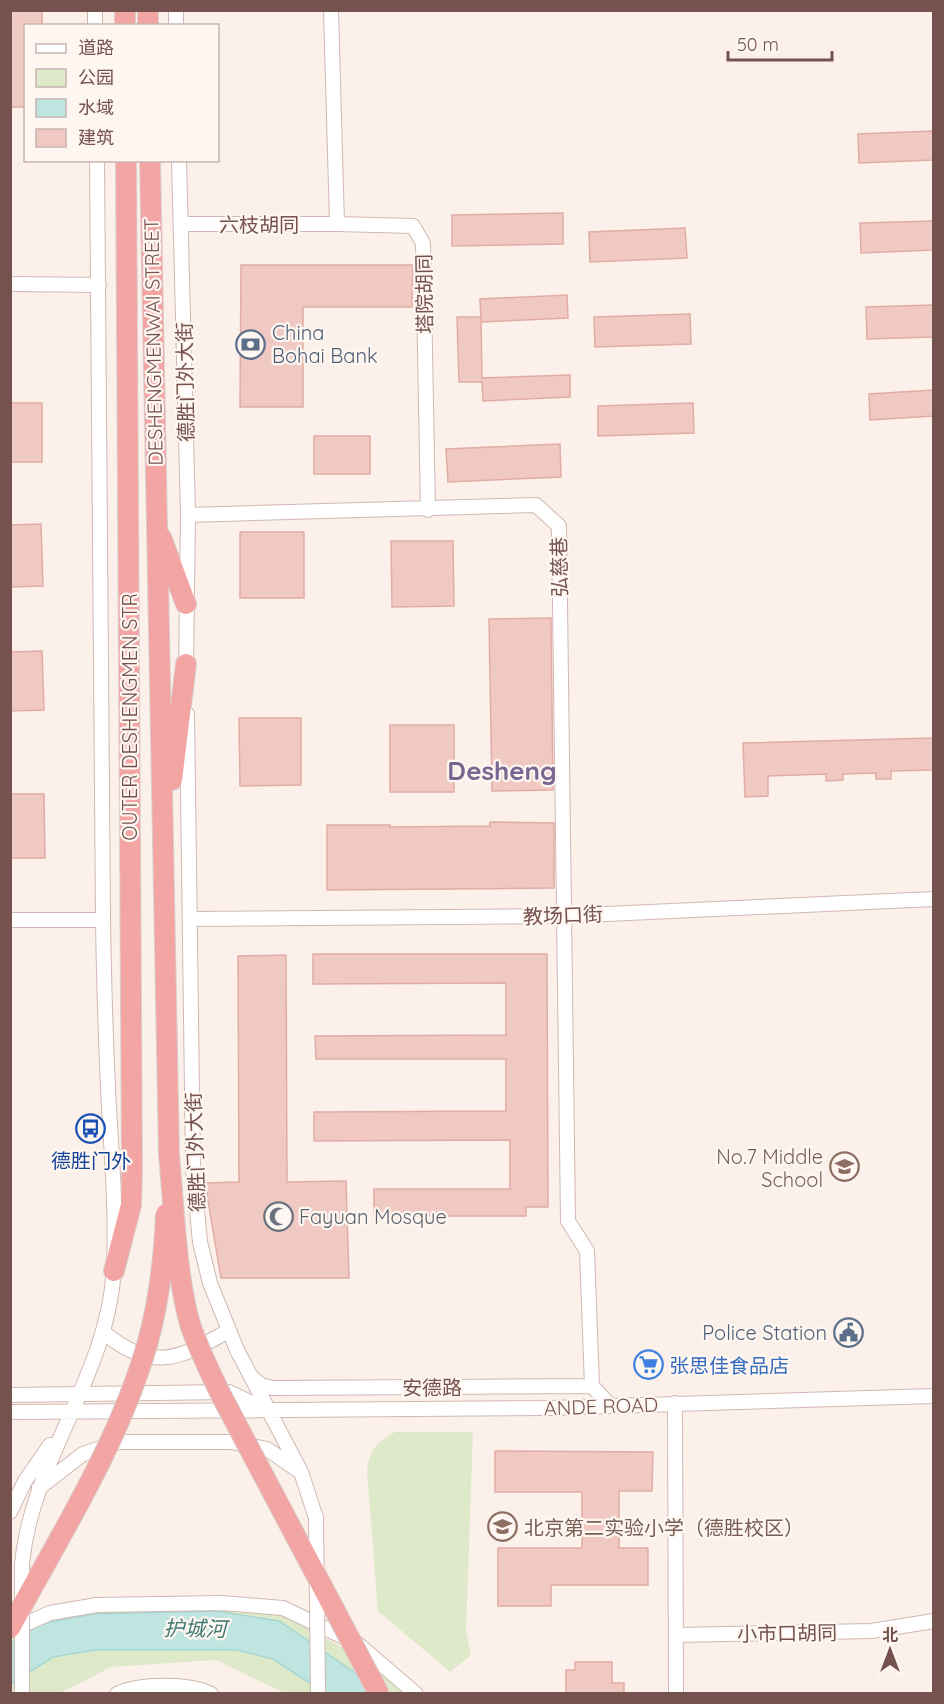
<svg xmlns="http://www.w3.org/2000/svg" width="944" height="1704" font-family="Quicksand,'Noto Sans SC',sans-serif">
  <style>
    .green { fill: #dee9c9 }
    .water { fill: #bfe5e1; stroke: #a6d7d2; stroke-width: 1.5 }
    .building { fill: #f0c9c3; stroke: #e2aca4; stroke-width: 1.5 }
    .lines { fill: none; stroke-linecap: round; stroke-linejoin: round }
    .minor-casing { stroke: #d0b8b2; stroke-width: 16 }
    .highway-casing { stroke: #d9cfcd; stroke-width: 22 }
    .minor { stroke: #fff; stroke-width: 14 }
    .highway { stroke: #f3a5a4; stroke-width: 20 }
    .minor-bridge-casing { stroke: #d0b8b2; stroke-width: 16; stroke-linecap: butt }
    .highway-bridge-casing { stroke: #d9cfcd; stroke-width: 22; stroke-linecap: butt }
    .minor-bridge { stroke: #fff; stroke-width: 14 }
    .highway-bridge { stroke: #f3a5a4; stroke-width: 20 }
    .labels { text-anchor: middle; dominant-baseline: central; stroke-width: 4.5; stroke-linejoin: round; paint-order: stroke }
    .street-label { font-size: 20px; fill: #76524e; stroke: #fef6f1 }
    .service-label { font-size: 20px; fill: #4e5e75; stroke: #fef6f1; text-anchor: start }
    .education-label { font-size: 20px; fill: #785e54; stroke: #fef6f1; text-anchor: end }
    .transit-label { font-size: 20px; fill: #164399; stroke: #fef6f1 }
    .worship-label { font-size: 20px; fill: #5b616d; stroke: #fef6f1; text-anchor: start }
    .shop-label { font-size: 20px; fill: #366cbe; stroke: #fef6f1; text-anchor: start }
    .water-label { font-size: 21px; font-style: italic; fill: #427a75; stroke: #fef6f1 }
    .district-label { font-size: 26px; font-weight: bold; fill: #786691; stroke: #fef6f1 }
  </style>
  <rect width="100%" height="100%" fill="#fcf1ea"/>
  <path class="green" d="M395,1432h78l-7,198 5,25 -21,17 -72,-61 -11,-139c2,-21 9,-30 28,-40z
    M95,1609l131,1 56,4 97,54 29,25h-124l-68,-33 -105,7 -50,26h-50l-1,-56 24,-13z"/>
  <path class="water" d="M216,1611l63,10 106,72h-60l-52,-34 -36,-9h-142l-42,7 -42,27v-41l29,-19 53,-10z"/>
  <path class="building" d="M10,10h32v16h-16v81h-16z
    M933,131v29l-74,3 -1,-29z
    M563,213v31l-111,2v-31z
    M933,221v29l-72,3 -1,-30z
    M685,228l2,30 -97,4 -1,-30z
    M241,265h172l-1,42h-109v100h-63z
    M567,295l1,23 -87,4 -1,-23z
    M933,305v32l-66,2 -1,-32z
    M690,314l1,30 -96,3 -1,-30z
    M457,317h24l1,61 88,-3v22l-87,4 -1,-19h-23z
    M933,390v26l-63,4 -1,-26z
    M10,403h32v59h-32z
    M693,403l1,30 -96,3v-30z
    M314,436h56v38h-56z
    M560,444l1,33 -113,5 -2,-33z
    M41,524l2,62 -33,1v-62z
    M240,532h64v66h-64z
    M391,541h62l1,65 -62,1z
    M551,618l2,172 -61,1 -3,-172z
    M42,651l2,59 -34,1v-59z
    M239,718h62v67l-61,1z
    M390,725h64v67h-64z
    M933,738v32l-42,1v8h-15v-6l-33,1v6l-17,1v-7l-58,2v20l-23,1 -2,-54z
    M10,794h34l1,64h-35z
    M490,822l64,1v65l-227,2v-65h63v2l100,-1z
    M313,954h234l1,253h-22v9h-152v-27h136v-49l-196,1v-29l192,-1v-52h-190l-1,-23 191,-1v-52l-193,1z
    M286,955l1,227 59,-1 3,97h-128l-16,-95 34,-1 -1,-226z
    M495,1451l158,1 -1,39h-33v57h29v37h-97v21h-53v-58h84v-56h-87z
    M575,1662h37v21h12v11h-58v-24h9z"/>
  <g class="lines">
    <defs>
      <path id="minor" d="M95,10v16
        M176,10v16
        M331,10l6,214 76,2 10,17 5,267
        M179,160l9,355 -2,156
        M181,224h156
        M10,284l89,1
        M188,515l348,-10 23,21 9,695 19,30 5,135
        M187,714l6,455 7,73 10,41 27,67 64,122 15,46
        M191,919l372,-3 371,-17
        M10,920h93
        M103,1332c49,40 75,28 125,-1
        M251,1377l10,8 11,3 320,-2 18,19
        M10,1395l219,-3 35,17
        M675,1403l1,291
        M10,1412l539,-4 385,-12
        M39,1488l44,-34 36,-12h112l36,7 32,22
        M10,1512l15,-31 25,-36
        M22,1565c9,-106 87,-189 92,-298 2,-47 -1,-95 -4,-142 -4,-69 -6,-139 -7,-207 -4,-253 -2,-505 -6,-758
        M12,1630l38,-17 47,-8 125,-2 61,5 75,36 58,50
        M676,1635l195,-4 63,-10
        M117,1694c23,-11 72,-11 94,0"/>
      <path id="highway" d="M148,10v16
        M125,26v-16
        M150,160l19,995
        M161,537l25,67
        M172,780l14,-116
        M114,1271l17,-66 1,-34 -6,-1011"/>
    </defs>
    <use href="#minor" class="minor-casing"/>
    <use href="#highway" class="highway-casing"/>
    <use href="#minor" class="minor"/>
    <use href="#highway" class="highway"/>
    <defs>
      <path id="minor-bridge" d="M316,1518l2,176
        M22,1694v-129"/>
      <path id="highway-bridge" d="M169,1155c5,51 7,120 21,169 8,24 20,48 31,71l158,299
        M10,1628c49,-91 108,-183 137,-283 12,-42 17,-86 19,-131"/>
    </defs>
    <use href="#minor-bridge" class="minor-bridge-casing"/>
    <use href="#highway-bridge" class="highway-bridge-casing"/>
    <use href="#minor-bridge" class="minor-bridge"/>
    <use href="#highway-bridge" class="highway-bridge"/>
  </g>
  <defs>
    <symbol id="bank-ring" viewBox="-11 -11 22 22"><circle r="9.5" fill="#fef6f1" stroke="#5c6f8a" stroke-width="1.5"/><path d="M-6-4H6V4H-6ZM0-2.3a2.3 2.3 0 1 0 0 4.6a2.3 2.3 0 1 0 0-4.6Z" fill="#5c6f8a"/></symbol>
    <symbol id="bus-ring" viewBox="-11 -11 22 22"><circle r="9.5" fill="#fef6f1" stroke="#1a4fb4" stroke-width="1.5"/><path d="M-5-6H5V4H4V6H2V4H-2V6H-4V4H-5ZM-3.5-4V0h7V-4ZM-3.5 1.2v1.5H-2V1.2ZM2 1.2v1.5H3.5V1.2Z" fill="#1a4fb4"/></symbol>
    <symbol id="school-ring" viewBox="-11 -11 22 22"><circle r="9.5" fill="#fef6f1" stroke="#8d6e63" stroke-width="1.5"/><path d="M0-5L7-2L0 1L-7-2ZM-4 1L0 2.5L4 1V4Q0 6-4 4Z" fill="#8d6e63"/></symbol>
    <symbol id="mosque-ring" viewBox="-11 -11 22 22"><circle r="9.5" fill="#fef6f1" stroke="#6b7280" stroke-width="1.5"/><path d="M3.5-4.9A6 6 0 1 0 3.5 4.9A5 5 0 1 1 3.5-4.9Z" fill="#6b7280"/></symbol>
    <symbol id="civic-ring" viewBox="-11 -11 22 22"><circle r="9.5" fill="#fef6f1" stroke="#5c6f8a" stroke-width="1.5"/><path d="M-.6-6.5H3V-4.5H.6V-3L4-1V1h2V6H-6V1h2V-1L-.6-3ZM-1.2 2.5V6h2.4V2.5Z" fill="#5c6f8a"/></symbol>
    <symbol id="supermarket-ring" viewBox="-11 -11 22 22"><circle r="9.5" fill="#fef6f1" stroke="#3f7fe0" stroke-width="1.5"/><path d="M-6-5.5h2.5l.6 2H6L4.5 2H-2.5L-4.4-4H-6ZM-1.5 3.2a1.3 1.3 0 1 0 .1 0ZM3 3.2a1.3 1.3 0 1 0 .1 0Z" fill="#3f7fe0"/></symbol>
  </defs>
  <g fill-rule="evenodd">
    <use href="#bank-ring" x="234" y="328" width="33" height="33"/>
    <use href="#bus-ring" x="74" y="1112" width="33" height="33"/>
    <use href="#school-ring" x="828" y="1150" width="33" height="33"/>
    <use href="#mosque-ring" x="262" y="1200" width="33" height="33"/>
    <use href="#civic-ring" x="832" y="1316" width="33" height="33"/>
    <use href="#supermarket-ring" x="632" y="1348" width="33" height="33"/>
    <use href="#school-ring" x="486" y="1510" width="33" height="33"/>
  </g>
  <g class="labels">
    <g class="street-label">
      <text x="259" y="224">六枝胡同</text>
      <text transform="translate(424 294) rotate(-91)">塔院胡同</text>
      <text transform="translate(153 342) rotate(-91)">DESHENGMENWAI STREET</text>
      <text transform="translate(185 382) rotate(-91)">德胜门外大街</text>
      <text transform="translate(559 567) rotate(-91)">弘慈巷</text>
      <text transform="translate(129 717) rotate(-90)">OUTER DESHENGMEN STR</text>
      <text transform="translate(563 915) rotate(-2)">教场口街</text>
      <text transform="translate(195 1152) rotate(-92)">德胜门外大街</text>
      <text x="432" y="1387">安德路</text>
      <text transform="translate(601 1406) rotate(-2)">ANDE ROAD</text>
      <text transform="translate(787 1633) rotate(-1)">小市口胡同</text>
    </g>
    <g class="service-label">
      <text x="272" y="332">China<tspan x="272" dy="23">Bohai Bank</tspan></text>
      <text x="827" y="1332" text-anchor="end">Police Station</text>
    </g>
    <g class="education-label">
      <text x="823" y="1156">No.7 Middle<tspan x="823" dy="23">School</tspan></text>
      <text x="524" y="1527" text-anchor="start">北京第二实验小学（德胜校区）</text>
    </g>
    <g class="transit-label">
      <text x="91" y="1160">德胜门外</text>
    </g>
    <g class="worship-label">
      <text x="299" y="1216">Fayuan Mosque</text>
    </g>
    <g class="shop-label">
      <text x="669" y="1365">张思佳食品店</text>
    </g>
    <g class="water-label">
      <text transform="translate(195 1628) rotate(1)">护城河</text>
    </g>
    <g class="district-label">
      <text x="502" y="770">Desheng</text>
    </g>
  </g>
  <rect width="944" height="1704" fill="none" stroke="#76524e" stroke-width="24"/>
  <rect x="24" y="24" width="195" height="138" fill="#fef6f1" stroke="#c8b4b0" stroke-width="1.5"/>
  <rect x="36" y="44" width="30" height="9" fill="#ffffff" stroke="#c8b4b0" stroke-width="1.5"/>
  <text x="78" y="54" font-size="18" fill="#76524e">道路</text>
  <rect x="36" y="69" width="30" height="18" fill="#dee9c9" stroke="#c8b4b0" stroke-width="1.5"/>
  <text x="78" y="84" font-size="18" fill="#76524e">公园</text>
  <rect x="36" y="99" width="30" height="18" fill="#bfe5e1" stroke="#c8b4b0" stroke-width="1.5"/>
  <text x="78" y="114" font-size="18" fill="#76524e">水域</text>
  <rect x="36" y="129" width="30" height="18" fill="#f0c9c3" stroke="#c8b4b0" stroke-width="1.5"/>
  <text x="78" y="144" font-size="18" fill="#76524e">建筑</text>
  <g transform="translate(890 1650)" stroke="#fef6f1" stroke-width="4.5" paint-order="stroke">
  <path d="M0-4.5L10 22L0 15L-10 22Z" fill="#76524e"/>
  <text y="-9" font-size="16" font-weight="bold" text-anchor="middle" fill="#76524e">北</text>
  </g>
  <path d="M728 51v9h104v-9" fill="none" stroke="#76524e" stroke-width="3"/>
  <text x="737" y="51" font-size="18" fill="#76524e" stroke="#fef6f1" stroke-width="4.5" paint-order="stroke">50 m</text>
</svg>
